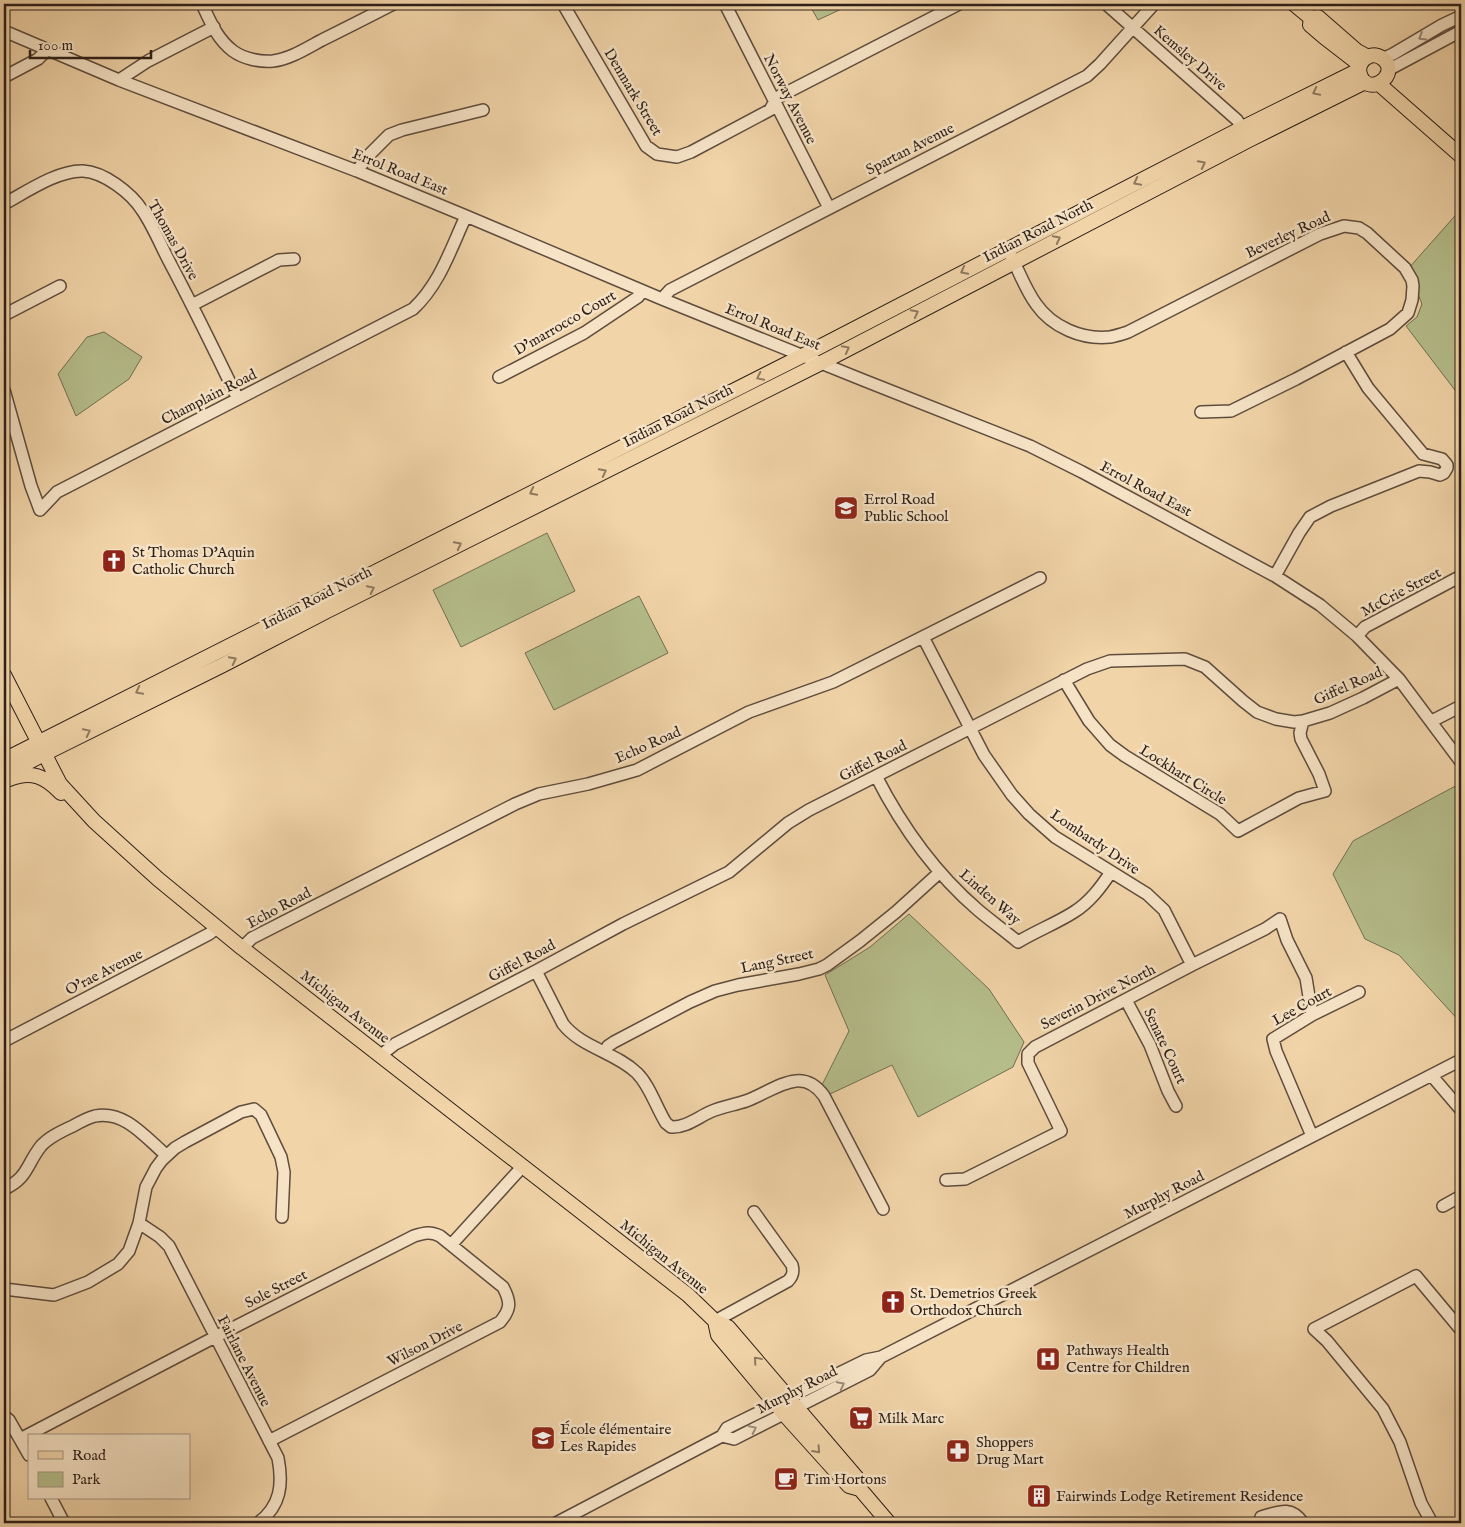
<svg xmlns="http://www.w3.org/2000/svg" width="1465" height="1527" font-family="'IM FELL English',serif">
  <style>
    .green { fill: #b5be8b; stroke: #716e52 }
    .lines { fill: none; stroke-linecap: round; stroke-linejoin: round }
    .minor-casing { stroke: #5e4c3d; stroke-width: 14 }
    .major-casing { stroke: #2d1f19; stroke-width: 16 }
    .minor { stroke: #f6e3c6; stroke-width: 11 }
    .major { stroke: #f1d4a8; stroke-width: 14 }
    .oneway { stroke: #9c8b78 }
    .oneway2 { stroke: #8f7a60 }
    .labels { text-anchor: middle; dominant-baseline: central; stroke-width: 5; stroke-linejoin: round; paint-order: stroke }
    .street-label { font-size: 15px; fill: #2d1f19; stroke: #f6e3c6 }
    .poi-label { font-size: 15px; fill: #2d1f19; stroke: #f6e3c6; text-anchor: start }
  </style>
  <rect width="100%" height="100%" fill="#f1d4a8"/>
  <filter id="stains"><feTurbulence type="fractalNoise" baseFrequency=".004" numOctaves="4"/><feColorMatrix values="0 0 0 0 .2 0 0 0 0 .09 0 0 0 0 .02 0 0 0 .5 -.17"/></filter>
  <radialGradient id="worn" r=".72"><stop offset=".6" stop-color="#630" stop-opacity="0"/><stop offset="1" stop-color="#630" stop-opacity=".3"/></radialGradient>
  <path class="green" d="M809,4h43l-34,16z
    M1461,209v189l-55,-72 11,-9 5,-13 -14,-35z
    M104,332l38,25 -13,22 -53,37 -18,-42 29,-37z
    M547,533l28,58 -114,56 -28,-57z
    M639,596l29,57 -114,57 -29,-57z
    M1461,783v240l-62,-68 -34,-16 -32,-65 20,-33z
    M909,914l80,75 35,53 -11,25 -95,50 -26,-52 -62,29 -8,-9 27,-54 -24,-56 45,-28z"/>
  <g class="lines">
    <defs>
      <path id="minor" d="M202,4c8,17 15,35 31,47 11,8 27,11 40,10 17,-2 34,-13 49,-21 24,-12 48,-24 71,-36
        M563,4l83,142 11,8 20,3 14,-5 79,-42 5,-9 5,-5 179,-92
        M725,4l104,204
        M1106,4l131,116 9,15
        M4,31l115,49 238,91 109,45 196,83 201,81 167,66 52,26 193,104 45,29 37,31 42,43 62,83
        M1382,59l11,-5 49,-29 19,-9
        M1388,70l73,-39
        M4,77l34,-18 9,-9
        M119,80l29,-19 66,-34
        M357,171l11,-15 21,-21 13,-5 81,-20
        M4,204c22,-12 54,-34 79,-33 21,1 48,22 59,39 11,16 19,36 28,53 24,45 46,91 68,136
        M1011,256c8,15 14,33 25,48 16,23 46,36 74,33 6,-1 12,-3 18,-5l192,-98 24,-8 15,2 8,5 38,35 7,12 1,6 -1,14 -4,13 -18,16 -94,50 -65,32 -30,1
        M662,299l8,-9 417,-214 13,-12 54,-60
        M192,305l87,-45 15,-1
        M4,315l56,-29
        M499,377l85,-44 54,-36 4,-6
        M4,390l27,96 9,24 17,-18 356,-183c27,-25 38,-61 53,-93
        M1275,576l24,-43 11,-16 21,-11 88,-35 11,1 10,3 4,-2 3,-5v-3l-5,-6 -19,-5 -55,-66 -22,-36
        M1357,636l8,-9 96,-51
        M923,637l61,118 28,40 17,19 26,23 92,57 17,16 28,55
        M1064,680l25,41 21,24 15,11 95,58 18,17 61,-33 26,-7 -6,-17 -18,-35 -1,-6 3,-12
        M1432,721l29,-15
        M876,776c26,51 59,97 102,134 13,11 27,21 40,32 18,-11 39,-19 56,-30 16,-10 27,-25 37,-40
        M242,948l10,-10 263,-134 24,-10 49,-10 49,-14 112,-58 84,-30 207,-104
        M536,971l27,53c19,24 52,28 74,49 13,13 19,34 29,50l5,4c14,1 26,-9 39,-15 11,-5 24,-7 36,-11 28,-10 55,-37 78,-5l59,113
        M1126,1000l24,45 18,46 8,15
        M4,1041l205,-107 8,-6
        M605,1052l3,-6 6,-4 76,-40 25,-11 23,-6 61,-11 20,-5 8,-4 33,-24 36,-29 44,-40
        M381,1055l14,-11 141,-73 87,-47 106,-52 59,-49 21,-13 278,-141 23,-8 75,-2 20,8 38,34 14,11 19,7 18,3 9,-1 27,-8 33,-15 36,-19
        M1432,1076l29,34
        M1312,1136l-36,-85 -3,-12 39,-24 47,-23
        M946,1180l19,-1 96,-48 -33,-68v-9l7,-7 157,-82 73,-36 15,-10 7,21 19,38 6,37
        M4,1189c24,-11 22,-24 37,-43 8,-9 21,-15 32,-20 7,-4 14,-8 22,-10 30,-6 51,22 71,39
        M1443,1206l18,-10
        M139,1223l21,14 9,9 109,212c5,26 3,48 -20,65
        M451,1245l72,-79
        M4,1289l50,6 34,-13 30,-18 11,-13 10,-28 7,-36 10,-19 6,-8 13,-12 10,-6 56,-30 13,-3 7,6 20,42 3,15 -2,45
        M715,1321l73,-40c5,-5 6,-9 4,-16l-38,-53
        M4,1416l5,4 20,35
        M722,1436l12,3 136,-69 11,-13
        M20,1439l195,-102 199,-101c10,-3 16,-5 26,0l63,51c8,15 8,22 -3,35l-231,119
        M51,1498l13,25
        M1261,1517c17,-5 30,-12 42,6
        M556,1523l166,-87 5,-8 139,-68 15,-3 580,-297
        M1432,1523l-11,-20 -21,-61 -17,-33 -56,-68 -13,-12 102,-53 45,54"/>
      <path id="major" d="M1294,4l17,14 7,-1 39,34 11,6
        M1311,18l-1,7 14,12 31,24
        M1379,84l82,72
        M4,675l56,109 34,37 64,58 84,69 446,347 27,26 13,6 129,151 3,11 29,34
        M4,760l800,-405 438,-227 117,-58c1,-11 12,-19 23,-12 22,16 -18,44 -23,12
        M4,775l40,-21 179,-89 104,-54 494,-248 428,-223 116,-58
        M9,779c22,-9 36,-3 52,14
        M715,1321l3,14 66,79 65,72 11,3"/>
    </defs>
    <use href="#minor" class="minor-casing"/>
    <use href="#major" class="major-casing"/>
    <use href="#minor" class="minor"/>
    <use href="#major" class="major"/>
  </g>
  <defs><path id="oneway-chevron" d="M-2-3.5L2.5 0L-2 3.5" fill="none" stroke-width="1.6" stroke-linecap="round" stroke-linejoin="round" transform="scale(1.25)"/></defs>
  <g class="oneway">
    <use href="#oneway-chevron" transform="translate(1422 37) rotate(148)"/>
    <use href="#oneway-chevron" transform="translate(841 1385) rotate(-27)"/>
    <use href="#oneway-chevron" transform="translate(753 1429) rotate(-26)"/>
  </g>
  <g class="oneway2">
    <use href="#oneway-chevron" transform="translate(1316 92) rotate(154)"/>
    <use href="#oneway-chevron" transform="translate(1202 164) rotate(-27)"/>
    <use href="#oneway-chevron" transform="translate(1137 182) rotate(153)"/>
    <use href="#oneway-chevron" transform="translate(1057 239) rotate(-27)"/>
    <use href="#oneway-chevron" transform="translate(964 271) rotate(152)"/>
    <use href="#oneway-chevron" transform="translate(915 313) rotate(-28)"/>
    <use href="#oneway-chevron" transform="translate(846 349) rotate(-28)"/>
    <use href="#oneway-chevron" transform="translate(760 377) rotate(154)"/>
    <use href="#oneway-chevron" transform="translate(603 472) rotate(-27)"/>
    <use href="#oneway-chevron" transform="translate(533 492) rotate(153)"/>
    <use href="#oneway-chevron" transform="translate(458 545) rotate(-27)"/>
    <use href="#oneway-chevron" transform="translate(371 589) rotate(-26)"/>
    <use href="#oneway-chevron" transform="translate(233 660) rotate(-27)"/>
    <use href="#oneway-chevron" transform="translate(139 691) rotate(153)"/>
    <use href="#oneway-chevron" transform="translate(87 732) rotate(-26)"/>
    <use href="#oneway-chevron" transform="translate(757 1360) rotate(-131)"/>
    <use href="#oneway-chevron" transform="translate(817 1450) rotate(48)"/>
  </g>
  <defs>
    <symbol id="school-square" viewBox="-11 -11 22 22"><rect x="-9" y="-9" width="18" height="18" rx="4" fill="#8f2418" stroke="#f6e3c6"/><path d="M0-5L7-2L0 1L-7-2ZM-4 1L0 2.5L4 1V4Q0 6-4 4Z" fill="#fff"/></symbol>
    <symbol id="church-square" viewBox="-11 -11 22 22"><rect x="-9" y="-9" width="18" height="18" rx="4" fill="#8f2418" stroke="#f6e3c6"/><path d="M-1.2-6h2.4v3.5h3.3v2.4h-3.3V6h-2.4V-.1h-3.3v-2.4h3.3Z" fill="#fff"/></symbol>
    <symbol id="hospital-square" viewBox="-11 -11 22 22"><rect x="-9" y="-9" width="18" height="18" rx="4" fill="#8f2418" stroke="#f6e3c6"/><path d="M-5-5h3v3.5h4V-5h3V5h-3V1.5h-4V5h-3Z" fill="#fff"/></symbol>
    <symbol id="supermarket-square" viewBox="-11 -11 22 22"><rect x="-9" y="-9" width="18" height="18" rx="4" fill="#8f2418" stroke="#f6e3c6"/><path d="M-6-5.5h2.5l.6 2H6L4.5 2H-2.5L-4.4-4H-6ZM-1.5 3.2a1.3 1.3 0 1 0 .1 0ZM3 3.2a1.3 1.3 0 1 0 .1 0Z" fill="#fff"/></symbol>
    <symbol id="pharmacy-square" viewBox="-11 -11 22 22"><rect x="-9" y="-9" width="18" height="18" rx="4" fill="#8f2418" stroke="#f6e3c6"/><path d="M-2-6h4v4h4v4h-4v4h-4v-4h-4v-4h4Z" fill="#fff"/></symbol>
    <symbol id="cafe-square" viewBox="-11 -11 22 22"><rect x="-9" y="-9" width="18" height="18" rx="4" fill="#8f2418" stroke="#f6e3c6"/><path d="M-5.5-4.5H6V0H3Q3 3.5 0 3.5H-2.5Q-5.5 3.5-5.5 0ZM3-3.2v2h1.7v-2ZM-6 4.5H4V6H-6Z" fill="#fff"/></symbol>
    <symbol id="building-square" viewBox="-11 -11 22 22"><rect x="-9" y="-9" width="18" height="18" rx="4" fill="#8f2418" stroke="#f6e3c6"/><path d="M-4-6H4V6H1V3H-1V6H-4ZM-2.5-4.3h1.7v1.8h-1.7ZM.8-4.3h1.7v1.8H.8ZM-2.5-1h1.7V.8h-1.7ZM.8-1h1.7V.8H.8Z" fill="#fff"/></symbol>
  </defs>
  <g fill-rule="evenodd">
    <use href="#school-square" x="832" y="494" width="28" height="28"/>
    <use href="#church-square" x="100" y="547" width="28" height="28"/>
    <use href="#church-square" x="879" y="1288" width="28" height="28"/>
    <use href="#hospital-square" x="1034" y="1345" width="28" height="28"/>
    <use href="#supermarket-square" x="847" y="1404" width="28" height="28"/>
    <use href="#school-square" x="529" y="1424" width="28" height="28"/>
    <use href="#pharmacy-square" x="944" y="1437" width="28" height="28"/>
    <use href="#cafe-square" x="772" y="1465" width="28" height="28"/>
    <use href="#building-square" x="1025" y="1482" width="28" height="28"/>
  </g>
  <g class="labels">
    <g class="street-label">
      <text transform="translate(1190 58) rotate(41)">Kemsley Drive</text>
      <text transform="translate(633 92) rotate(59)">Denmark Street</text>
      <text transform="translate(790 99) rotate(63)">Norway Avenue</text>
      <text transform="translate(910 149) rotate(-27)">Spartan Avenue</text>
      <text transform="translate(400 172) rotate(22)">Errol Road East</text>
      <text transform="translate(1038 231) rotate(-27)">Indian Road North</text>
      <text transform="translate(1288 235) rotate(-25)">Beverley Road</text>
      <text transform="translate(173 240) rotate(61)">Thomas Drive</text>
      <text transform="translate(565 323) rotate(-30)">D'marrocco Court</text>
      <text transform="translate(773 327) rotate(22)">Errol Road East</text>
      <text transform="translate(209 397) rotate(-27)">Champlain Road</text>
      <text transform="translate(678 416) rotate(-27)">Indian Road North</text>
      <text transform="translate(1146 489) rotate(28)">Errol Road East</text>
      <text transform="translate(1401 592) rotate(-28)">McCrie Street</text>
      <text transform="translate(317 598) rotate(-27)">Indian Road North</text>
      <text transform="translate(1348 686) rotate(-24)">Giffel Road</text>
      <text transform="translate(648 745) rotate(-24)">Echo Road</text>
      <text transform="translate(873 761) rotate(-27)">Giffel Road</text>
      <text transform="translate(1183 775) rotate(32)">Lockhart Circle</text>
      <text transform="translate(1095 842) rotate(34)">Lombardy Drive</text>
      <text transform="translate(990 897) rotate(41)">Linden Way</text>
      <text transform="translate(279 908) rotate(-28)">Echo Road</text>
      <text transform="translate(522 961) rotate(-28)">Giffel Road</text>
      <text transform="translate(777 961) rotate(-12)">Lang Street</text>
      <text transform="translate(104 972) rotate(-27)">O'rae Avenue</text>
      <text transform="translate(1098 997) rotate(-27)">Severin Drive North</text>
      <text transform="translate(1302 1006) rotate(-29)">Lee Court</text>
      <text transform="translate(345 1007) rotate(38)">Michigan Avenue</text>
      <text transform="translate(1165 1046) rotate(65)">Senate Court</text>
      <text transform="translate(1164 1195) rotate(-27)">Murphy Road</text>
      <text transform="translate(664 1257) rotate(39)">Michigan Avenue</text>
      <text transform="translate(276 1289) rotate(-27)">Sole Street</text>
      <text transform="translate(425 1344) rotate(-27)">Wilson Drive</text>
      <text transform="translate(244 1361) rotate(63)">Fairlane Avenue</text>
      <text transform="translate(797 1390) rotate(-27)">Murphy Road</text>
    </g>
    <g class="poi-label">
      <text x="864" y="499">Errol Road<tspan x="864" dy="17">Public School</tspan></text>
      <text x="132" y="552">St Thomas D'Aquin<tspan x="132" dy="17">Catholic Church</tspan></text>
      <text x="910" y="1293">St. Demetrios Greek<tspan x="910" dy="17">Orthodox Church</tspan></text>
      <text x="1066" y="1350">Pathways Health<tspan x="1066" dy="17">Centre for Children</tspan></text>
      <text x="878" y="1418">Milk Marc</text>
      <text x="560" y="1429">École élémentaire<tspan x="560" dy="17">Les Rapides</tspan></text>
      <text x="976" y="1442">Shoppers<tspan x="976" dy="17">Drug Mart</tspan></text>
      <text x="804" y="1479">Tim Hortons</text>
      <text x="1056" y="1496">Fairwinds Lodge Retirement Residence</text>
    </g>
  </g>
  <rect width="1465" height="1527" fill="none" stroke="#f1d4a8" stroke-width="20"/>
  <rect x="5" y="5" width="1455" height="1517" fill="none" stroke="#2d1f19" stroke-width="2.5"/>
  <rect x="10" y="10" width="1445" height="1507" fill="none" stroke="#2d1f19"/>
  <rect x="28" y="1434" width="162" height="65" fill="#f6e3c6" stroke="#a69581"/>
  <rect x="38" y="1451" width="25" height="8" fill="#f1d4a8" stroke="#a69581"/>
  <text x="72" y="1460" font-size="15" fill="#2d1f19">Road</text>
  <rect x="38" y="1472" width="25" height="15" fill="#b5be8b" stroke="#a69581"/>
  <text x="72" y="1484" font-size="15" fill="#2d1f19">Park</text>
  <path d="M30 50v8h121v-8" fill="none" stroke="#2d1f19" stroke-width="2.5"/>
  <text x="38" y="50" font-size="15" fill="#2d1f19" stroke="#f6e3c6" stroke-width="4" paint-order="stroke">100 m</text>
  <rect width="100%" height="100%" filter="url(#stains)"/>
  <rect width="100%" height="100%" fill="url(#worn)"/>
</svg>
